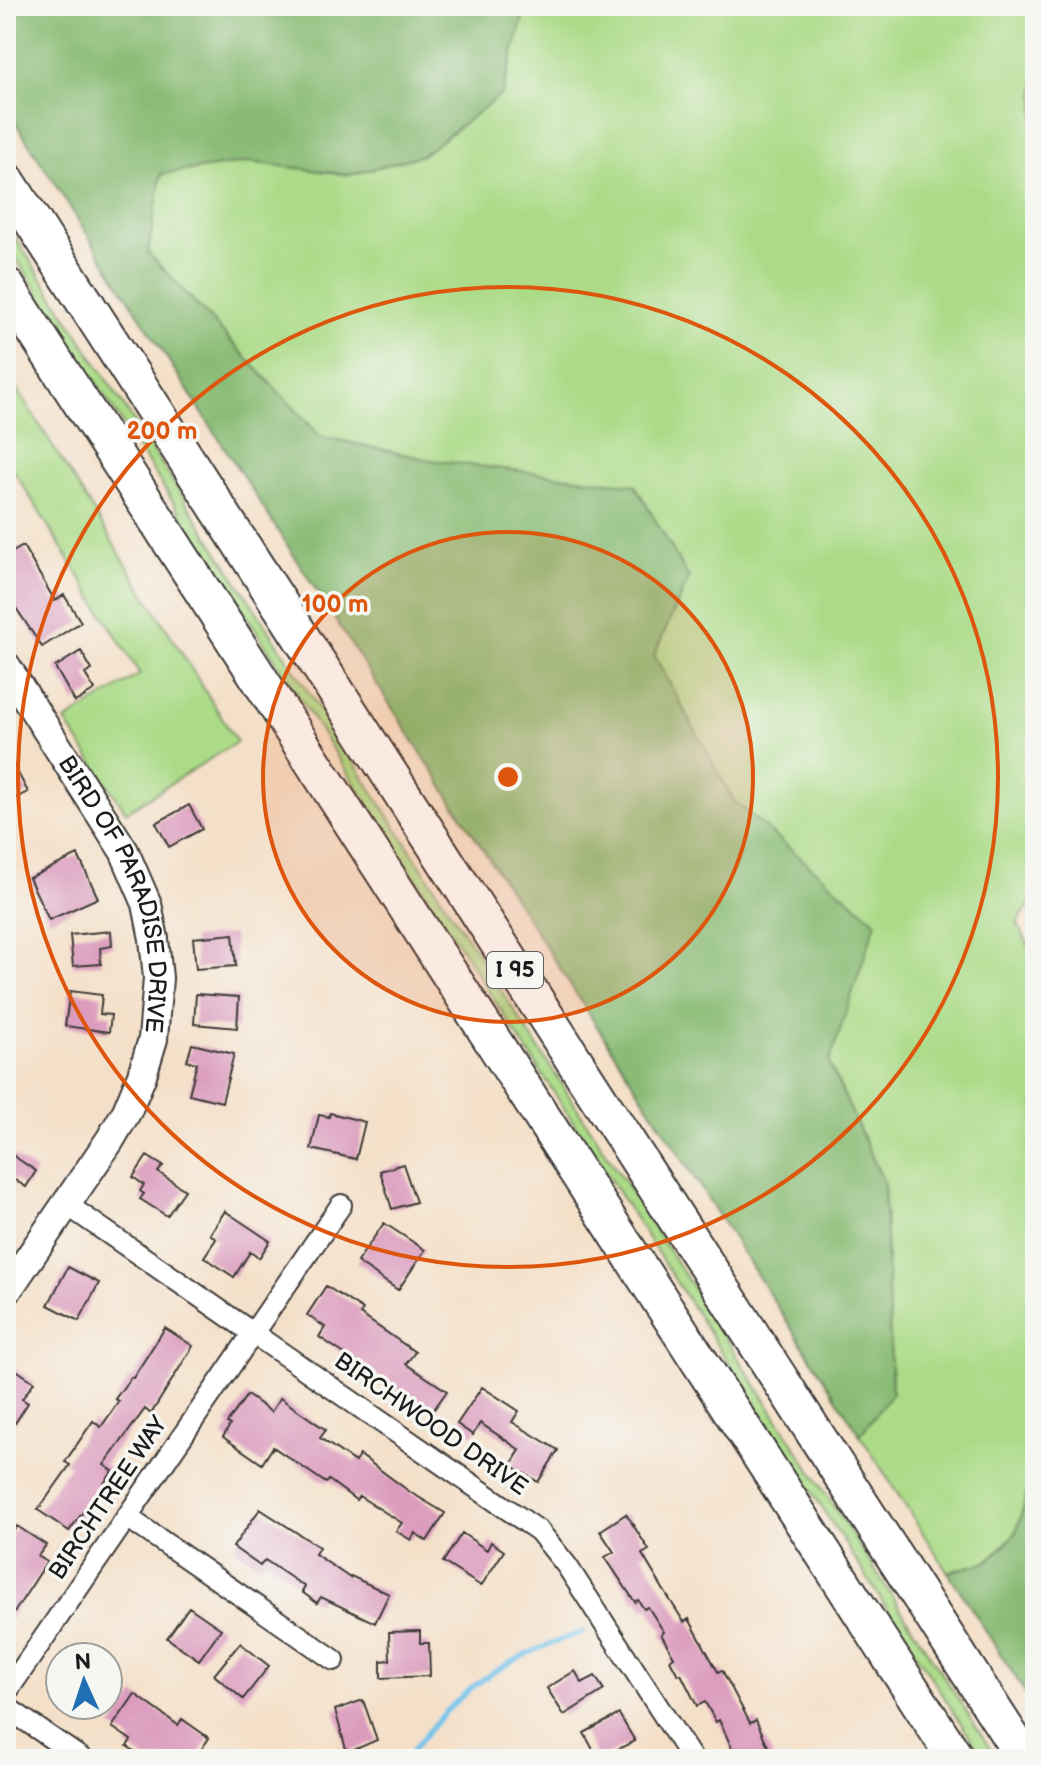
<svg xmlns="http://www.w3.org/2000/svg" width="1041" height="1765" font-family="'Balsamiq Sans',sans-serif">
  <style>
    .green { fill: #acdb88; stroke: #647c52; stroke-width: 2 }
    .forest { fill: #89bb74; stroke: #526c48; stroke-width: 2 }
    .lines { fill: none; stroke-linecap: round; stroke-linejoin: round }
    .stream { stroke: #70c2ec; stroke-width: 5 }
    .building { fill: #db9bbd }
    .street-casing { stroke: #3c3936; stroke-width: 24 }
    .secondary-casing { stroke: #3c3936; stroke-width: 32 }
    .highway-casing { stroke: #3c3936; stroke-width: 40 }
    .street { stroke: #fff; stroke-width: 20 }
    .secondary { stroke: #fff; stroke-width: 28 }
    .highway { stroke: #fff; stroke-width: 36 }
    .ring { fill: none; stroke: #de560d; stroke-width: 4 }
    .labels { text-anchor: middle; dominant-baseline: central; stroke-width: 7; stroke-linejoin: round; paint-order: stroke }
    .shield { fill: #f6f6f2; stroke: #5d5d5c; stroke-width: 2 }
    .shield-label { font-size: 22px; font-weight: bold; fill: #1c1c1c }
    .street-label { font-size: 24px; fill: #1c1c1c; stroke: #f6f6f2 }
    .centre { fill: #de560d; stroke: #f6f6f2; stroke-width: 4 }
    .ring-label { font-size: 24px; text-anchor: middle; font-weight: bold; fill: #de560d; stroke: #f6f6f2; stroke-width: 7; stroke-linejoin: round; paint-order: stroke }
  </style>
  <rect width="100%" height="100%" fill="#f6f6f2"/>
  <filter id="ink" filterUnits="userSpaceOnUse"><feTurbulence type="fractalNoise" baseFrequency=".0125" numOctaves="2"/><feDisplacementMap in="SourceGraphic" scale="16" xChannelSelector="R" yChannelSelector="G"/><feConvolveMatrix kernelMatrix="1 2 1 2 8 2 1 2 1" color-interpolation-filters="sRGB"/></filter>
  <filter id="wash" filterUnits="userSpaceOnUse"><feTurbulence type="fractalNoise" baseFrequency=".006" numOctaves="4" result="noise"/><feDisplacementMap in="SourceGraphic" scale="32" xChannelSelector="R" yChannelSelector="G"/><feGaussianBlur stdDeviation="1.8" result="paint"/><feColorMatrix in="noise" values="0 0 0 0 0 0 0 0 0 0 0 0 0 0 0 0 0 1.4 0 .05"/><feComposite in="paint" operator="in"/></filter>
  <g filter="url(#wash)">
    <rect width="100%" height="100%" fill="#f4e0c9"/>
    <path class="green" d="M526,6h509v891l-18,26 18,35v507l-19,68 -29,29 -39,10 -88,-137 32,-42 -8,-210 -55,-120 46,-141 -141,-121 -80,-146 35,-77 -259,-118 -110,-24 -172,-183 13,-79 90,-12 99,13 152,-81z
      M6,223l991,1536h-13l-978,-1516z
      M6,371l231,371 -111,70 -61,-91 75,-47 -134,-216z"/>
    <path class="forest" d="M6,6h520l-24,88 -80,61 -72,20 -99,-13 -90,12 -13,79 172,183 110,24 205,25 54,93 -35,77 80,146 142,121 -47,141 55,120 8,210 -32,42 -854,-1327z
      M1035,1465v243l-87,-136 39,-10 29,-29z"/>
    <g class="lines">
      <path class="stream" d="M406,1759c53,-71 93,-99 177,-127"/>
    </g>
    <g id="blocks">
      <path class="building" d="M23,546l32,55 9,-6 17,27 -39,25 -36,-54v-10l6,-3 -6,-10v-14z
        M81,651l11,19 -7,4 10,16 -20,12 -20,-35z
        M6,750l22,42 -22,11z
        M189,805l13,24 -33,18 -13,-24z
        M78,855l20,43 -49,22 -20,-42z
        M111,931l1,15 -12,2 1,16 -28,2 -3,-31z
        M233,934l3,32 -40,3 -3,-31z
        M70,991l32,4 -2,19 11,1 -2,17 -44,-6z
        M196,994l43,3 -2,31 -43,-4z
        M192,1044l42,10 -12,48 -33,-8 8,-31 -10,-2z
        M330,1113l35,9 -9,37 -45,-10 8,-34 10,2z
        M6,1151l30,20 -10,16 -20,-13z
        M147,1156l16,10 -5,6 27,18 -18,26 -27,-17 4,-5 -4,-3 4,-6 -11,-8z
        M403,1164l13,38 -24,7 -12,-38z
        M225,1211l45,30 -11,17 -9,-6 -16,25 -30,-20 12,-18 -6,-5z
        M384,1223l41,27 -27,40 -41,-28z
        M68,1267l31,16 -20,38 -31,-16z
        M326,1286l37,24 -3,4 55,38 -9,12 41,27 -15,21 -113,-75 6,-10 -18,-12z
        M165,1328l28,18 -42,68 -6,-5 -41,56 9,6 -44,60 -31,-21 32,-45 -5,-3 28,-41 8,6 18,-26 -4,-2 16,-22 2,1z
        M6,1363l28,19 -12,17 6,4 -13,20 -9,-6z
        M482,1387l37,24 -7,11 46,28 -20,32 -27,-17 9,-15 -40,-27 -7,12 -16,-11z
        M247,1395l24,17 9,-14 46,32 -6,8 35,24 5,-7 50,37 35,21 -18,28 -12,-8 -4,7 -15,-9 6,-8 -43,-27 -3,4 -27,-20 -3,3 -53,-36 -11,17 -39,-27 7,-12 -3,-2z
        M260,1509l59,38 -4,7 35,24 1,-2 38,18 -14,29 -54,-26 -4,6 -15,-11 3,-5 -40,-27 -5,6 -27,-19z
        M626,1514l23,36 -7,4 21,35 21,33 5,-3 29,53 4,-2 28,53 6,-3 18,39h-37l-18,-39 -3,2 -11,-20 -8,4 -16,-32 -3,1 -8,-15 4,-3 -13,-23 3,-2 -16,-25 -4,2 -6,-9 -3,2 -30,-45 9,-5 -14,-21z
        M17,1526l29,19 -8,11 9,6 -41,63v-83z
        M462,1533l25,17 4,-8 13,9 -23,35 -38,-24z
        M189,1607l32,22 -22,31 -32,-22z
        M420,1631v12h9l1,33 -49,2v-17l9,-1 -1,-28z
        M240,1643l29,23 -26,33 -29,-24z
        M575,1671l7,12 13,-7 9,14 -40,25 -17,-27z
        M135,1694l43,31 4,-6 27,19 -14,21h-50l-18,-13 4,-6 -19,-13z
        M363,1700l14,40 -30,13 -12,-43z
        M619,1714l16,27 -37,18 -14,-26z"/>
    </g>
  </g>
  <g filter="url(#ink)">
    <use href="#blocks" fill-opacity="0" stroke="#3c3936" stroke-width="2"/>
    <g class="lines">
      <defs>
        <path id="street" d="M66,1204l473,327 28,35 125,193
          M127,1517l207,143
          M6,1693l335,-488
          M6,1707l76,52"/>
        <g id="secondary">
          <path id="s1" d="M6,666l118,185 23,53 7,35 4,39 -5,61 -11,36 -15,36 -17,29 -104,152"/>
        </g>
        <path id="highway" d="M6,180l1019,1579
          M6,286l950,1473"/>
      </defs>
      <use href="#street" class="street-casing"/>
      <use href="#secondary" class="secondary-casing"/>
      <use href="#highway" class="highway-casing"/>
      <use href="#street" class="street"/>
      <use href="#secondary" class="secondary"/>
      <use href="#highway" class="highway"/>
    </g>
  </g>
  <circle cx="508" cy="777" r="245" fill="#de560d" fill-opacity=".12"/>
  <g class="ring">
    <circle cx="508" cy="777" r="245"/>
    <circle cx="508" cy="777" r="490"/>
  </g>
  <g class="labels">
    <rect class="shield" x="487" y="952" width="56" height="36" rx="6"/>
    <g class="shield-label">
      <text x="515" y="970">I 95</text>
    </g>
    <g class="street-label">
      <text stroke="none"><textPath href="#s1" startOffset="258">BIRD OF PARADISE DRIVE</textPath></text>
      <text transform="translate(431 1424) rotate(35)">BIRCHWOOD DRIVE</text>
      <text transform="translate(108 1498) rotate(-56)">BIRCHTREE WAY</text>
    </g>
  </g>
  <circle cx="508" cy="777" r="12" class="centre"/>
  <g class="ring-label">
    <text x="162" y="439">200 m</text>
    <text x="335" y="612">100 m</text>
  </g>
  <rect width="1041" height="1765" fill="none" stroke="#f6f6f2" stroke-width="32"/>
  <g transform="translate(84 1681) rotate(357)"><circle r="38" fill="#f6f6f2" stroke="#9f9f9c" stroke-width="2"/>
  <path d="M0-6L14 30L0 20L-14 30Z" fill="#1f6fb2"/>
  <text y="-12" font-size="22" font-weight="bold" text-anchor="middle" fill="#1c1c1c">N</text>
  </g>
</svg>
